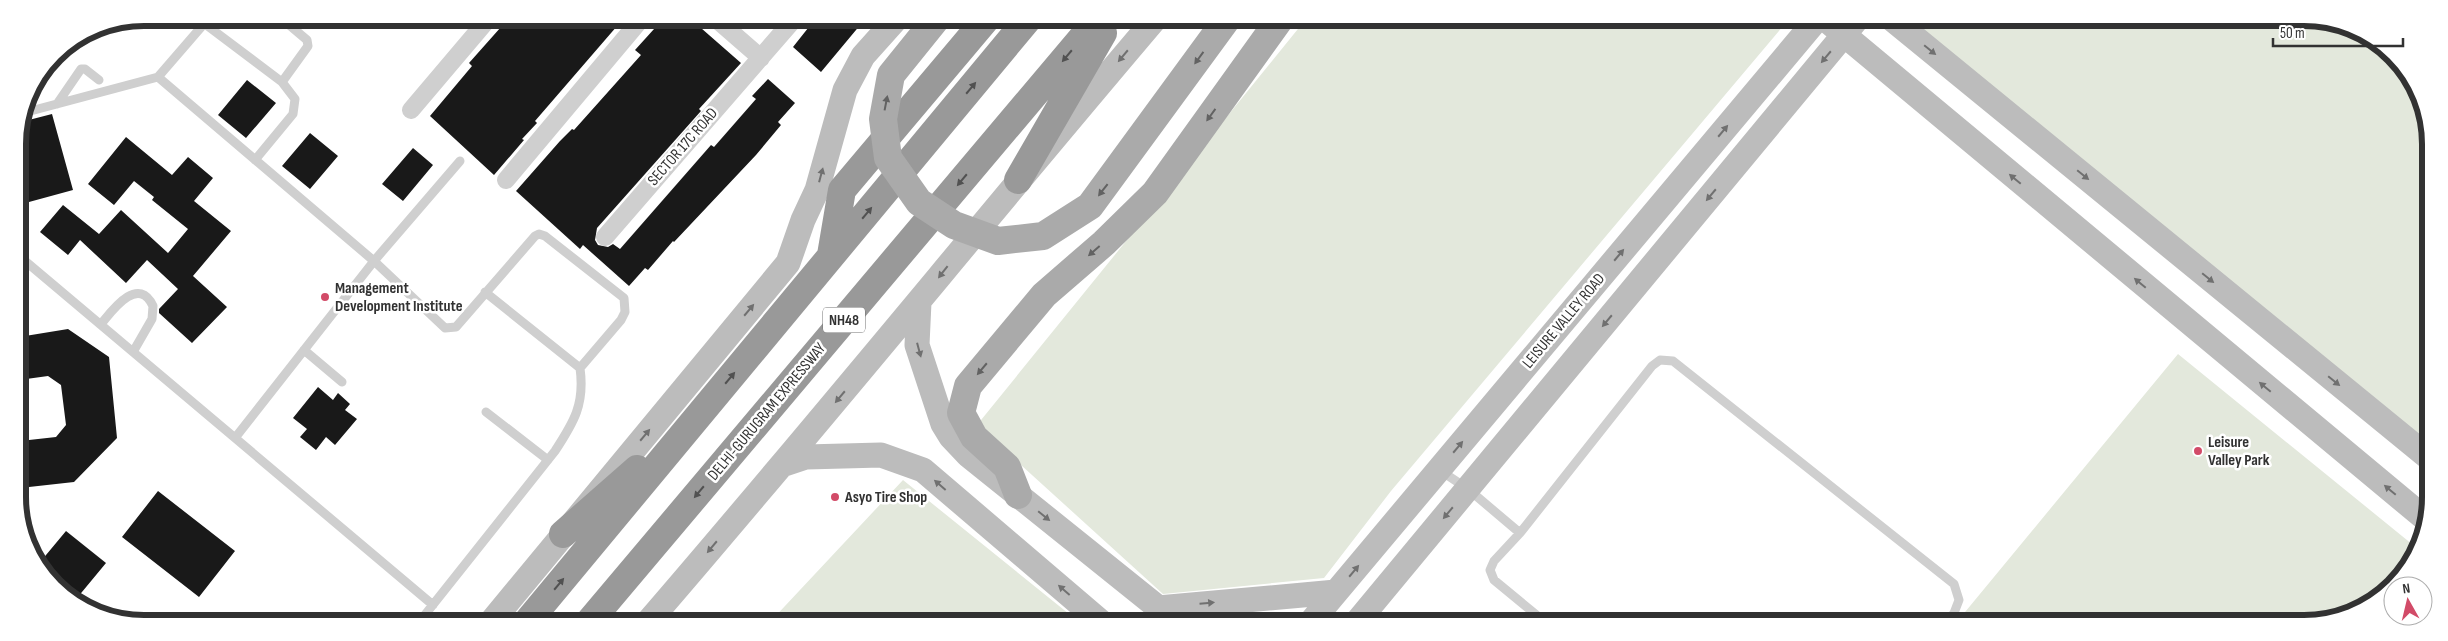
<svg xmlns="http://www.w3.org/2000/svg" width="2448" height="641" font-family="'Sofia Sans Condensed',sans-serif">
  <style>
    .green { fill: #e3e8dc }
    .building { fill: #191919 }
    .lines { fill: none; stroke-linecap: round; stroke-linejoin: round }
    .lane { stroke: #cfcfcf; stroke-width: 9 }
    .street { stroke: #cfcfcf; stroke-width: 18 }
    .secondary { stroke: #bcbcbc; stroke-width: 25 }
    .primary { stroke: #aaa; stroke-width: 28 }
    .highway { stroke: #999; stroke-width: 28 }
    .primary-bridge { stroke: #aaa; stroke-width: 28 }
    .oneway { fill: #707070 }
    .oneway2 { fill: #515151 }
    .oneway3 { fill: #626262 }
    .poi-dot { fill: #d24b68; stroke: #fff; stroke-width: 2 }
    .labels { text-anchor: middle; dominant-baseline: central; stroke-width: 5; stroke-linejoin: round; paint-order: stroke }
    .shield { fill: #fff; stroke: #707070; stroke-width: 1 }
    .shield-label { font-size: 15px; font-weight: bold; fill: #323232 }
    .street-label { font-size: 16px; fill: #323232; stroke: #fff }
    .poi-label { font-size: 16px; font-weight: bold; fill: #323232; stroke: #fff; text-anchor: start }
    .rim { fill: none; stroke: #323232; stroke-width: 6 }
  </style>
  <rect width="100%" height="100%" fill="#fff"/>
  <path class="green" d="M1306,19h483l-398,472 -67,87 -161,16 -186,-169z
    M1911,20h418l65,35 34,65v345z
    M2178,354l240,195c-11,29 -38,51 -65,64 -12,6 -28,7 -41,10h-356z
    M903,480l176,142h-309z"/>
  <path class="building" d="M509,18h115l-89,103 2,2 -15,16 2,1 -30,35 -64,-59 42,-50 -3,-3z
    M664,18h32l8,7 -3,3 40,35 -42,46 2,2 -104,117 -2,12 3,5 10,2 5,-3 7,5 91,-104 3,2 42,-48 -4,-3 16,-17 27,24 -17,19 3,3 -25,30 -82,87 -1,-1 -25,29 -3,-2 -16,18 -46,-41 -3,4 -64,-58 44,-50 12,-12 2,1 67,-75 -6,-5z
    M816,18h50l-45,54 -28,-25z
    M247,80l29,23 -30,35 -28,-23z
    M52,114l21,76 -55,15v-69l3,-14z
    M310,133l28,23 -28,33 -28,-23z
    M126,137l46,38 16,-18 25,21 -19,23 37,30 -38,45 34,31 -35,36 -33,-30v-4l19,-20 -31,-29 -21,23 -46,-43 -12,15 -28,-23 23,-27 36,29 22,-24 47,43 20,-24 -36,-29 2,-3 -20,-16 -20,24 -26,-21z
    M413,148l20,17 -30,36 -21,-17z
    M68,329l41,28 8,81 -43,44 -54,6v-47l36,-4 10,-12 -5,-40 -13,-9 -29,4v-43z
    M318,387l15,13 5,-7 12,11 -5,6 12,9 -22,26 -9,-8 -10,13 -16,-13 7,-8 -14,-11z
    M158,491l77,60 -36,46 -77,-60z
    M66,531l40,32 -29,35 -22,-11 -14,-26z"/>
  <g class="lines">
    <path class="lane" d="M197,18l85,64
      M158,77l216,184 71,67 11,-1 79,-91 4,-2 6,2 79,62 1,14 -4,8 -41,48 -95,-76
      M27,95l2,17
      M57,104l24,-35h4l14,11
      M23,113l135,-36 51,-59
      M255,160l38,-46 2,-15 -13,-17 26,-36 -1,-6 -26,-22
      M18,255l415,350
      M101,324c10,-12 37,-50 52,-18l-1,13 -19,33
      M304,350l38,32
      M486,412l62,48
      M235,438l139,-177 86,-100
      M1441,471l27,18 52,44
      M420,621l135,-170c19,-29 30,-47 25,-83
      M1545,622l-51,-42 -4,-10 4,-9 26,-28 132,-167 8,-6 13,1 281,223 5,16 -5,13 -8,10"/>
    <path class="street" d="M715,18l46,40
      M305,20l2,-2
      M411,110l78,-92
      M506,180l136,-162
      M605,237l190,-219"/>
    <path class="secondary" d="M1825,19l603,502
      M1892,19l536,438
      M919,302l-2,43 26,79 8,13 17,18 208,167
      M782,465l24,-8 75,-2 42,15 178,152
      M1158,608l178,-16
      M492,621l296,-358 15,-43 14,-30 28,-100 18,-34 34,-38
      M648,622c172,-199 337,-403 507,-603
      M1311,622l506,-603
      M1357,622l500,-603"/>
    <path class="primary" d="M1018,495l-11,-28 -33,-30 -13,-24 7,-27 76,-91 60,-52 51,-50 125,-174"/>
    <path class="highway" d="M1018,180l85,-147
      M831,255l11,-65 145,-172
      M563,534l74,-65
      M528,621l500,-602
      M590,621l508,-602"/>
    <path class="primary-bridge" d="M937,18l-46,57 -8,44 5,39 31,44 35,23 44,16 45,-5 47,-30 137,-187"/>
  </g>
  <defs><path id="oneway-solid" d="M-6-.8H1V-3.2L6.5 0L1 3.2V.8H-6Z" transform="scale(1.25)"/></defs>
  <g class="oneway">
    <use href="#oneway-solid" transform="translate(1930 50) rotate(39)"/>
    <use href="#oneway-solid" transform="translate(1123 56) rotate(130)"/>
    <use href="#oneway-solid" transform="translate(1826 57) rotate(130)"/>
    <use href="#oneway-solid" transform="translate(1723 131) rotate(-50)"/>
    <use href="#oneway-solid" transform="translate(821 175) rotate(-75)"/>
    <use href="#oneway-solid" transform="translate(2083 175) rotate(39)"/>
    <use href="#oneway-solid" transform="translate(2015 179) rotate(-140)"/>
    <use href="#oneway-solid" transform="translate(1711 195) rotate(130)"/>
    <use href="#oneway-solid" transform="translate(1619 255) rotate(-50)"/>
    <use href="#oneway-solid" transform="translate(943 272) rotate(128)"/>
    <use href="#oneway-solid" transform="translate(2208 278) rotate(39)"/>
    <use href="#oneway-solid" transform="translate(2140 283) rotate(-140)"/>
    <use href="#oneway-solid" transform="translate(749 310) rotate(-50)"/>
    <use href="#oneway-solid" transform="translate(1607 321) rotate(130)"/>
    <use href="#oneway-solid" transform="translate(919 350) rotate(75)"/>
    <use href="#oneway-solid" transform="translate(2334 381) rotate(39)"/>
    <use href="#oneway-solid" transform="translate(2265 387) rotate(-140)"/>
    <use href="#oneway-solid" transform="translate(840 397) rotate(130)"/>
    <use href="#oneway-solid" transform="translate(645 435) rotate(-50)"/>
    <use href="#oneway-solid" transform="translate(1458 447) rotate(-50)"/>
    <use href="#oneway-solid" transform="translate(940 485) rotate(-139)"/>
    <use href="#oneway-solid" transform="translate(2390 490) rotate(-140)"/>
    <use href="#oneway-solid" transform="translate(1448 513) rotate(130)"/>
    <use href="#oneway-solid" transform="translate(1044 516) rotate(39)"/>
    <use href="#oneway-solid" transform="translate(712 547) rotate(130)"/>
    <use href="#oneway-solid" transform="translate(1354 571) rotate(-50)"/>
    <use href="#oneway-solid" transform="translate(1064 590) rotate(-139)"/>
    <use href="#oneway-solid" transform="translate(1207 603) rotate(-5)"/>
  </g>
  <g class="oneway2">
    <use href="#oneway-solid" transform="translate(1067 56) rotate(130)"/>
    <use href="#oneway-solid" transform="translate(971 88) rotate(-50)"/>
    <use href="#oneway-solid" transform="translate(962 180) rotate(130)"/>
    <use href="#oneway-solid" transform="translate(867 213) rotate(-50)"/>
    <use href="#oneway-solid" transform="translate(730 378) rotate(-50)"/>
    <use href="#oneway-solid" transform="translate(699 492) rotate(130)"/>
    <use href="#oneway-solid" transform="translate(559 584) rotate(-50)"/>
  </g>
  <g class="oneway3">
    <use href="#oneway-solid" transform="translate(1199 58) rotate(126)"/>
    <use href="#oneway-solid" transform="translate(886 103) rotate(-79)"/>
    <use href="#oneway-solid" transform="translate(1211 115) rotate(126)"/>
    <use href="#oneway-solid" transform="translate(1103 190) rotate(128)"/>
    <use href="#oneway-solid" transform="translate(1094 251) rotate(139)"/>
    <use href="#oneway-solid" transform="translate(982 369) rotate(130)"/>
  </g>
  <g class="poi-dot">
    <circle cx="325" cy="297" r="5"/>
    <circle cx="2198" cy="451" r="5"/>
    <circle cx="835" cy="497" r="5"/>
  </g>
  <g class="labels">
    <rect class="shield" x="823" y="307.5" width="42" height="25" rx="4"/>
    <g class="shield-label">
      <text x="844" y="320">NH48</text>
    </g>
    <g class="street-label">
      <text transform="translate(683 147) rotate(-49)">SECTOR 17C ROAD</text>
      <text transform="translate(1564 321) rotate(-50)">LEISURE VALLEY ROAD</text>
      <text transform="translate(767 412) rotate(-50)">DELHI-GURUGRAM EXPRESSWAY</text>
    </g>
    <g class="poi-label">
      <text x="335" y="288">Management<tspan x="335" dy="18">Development Institute</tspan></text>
      <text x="2208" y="442">Leisure<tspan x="2208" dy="18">Valley Park</tspan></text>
      <text x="845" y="497">Asyo Tire Shop</text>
    </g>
  </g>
  <path d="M0 0H2448V641H0ZM144 26H2304A118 118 0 0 1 2422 144V497A118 118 0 0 1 2304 615H144A118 118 0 0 1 26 497V144A118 118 0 0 1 144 26Z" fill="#fff" fill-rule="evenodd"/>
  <path class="rim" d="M144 26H2304A118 118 0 0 1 2422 144V497A118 118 0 0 1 2304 615H144A118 118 0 0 1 26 497V144A118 118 0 0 1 144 26Z"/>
  <g transform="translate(2408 601) rotate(352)"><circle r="24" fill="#ffffff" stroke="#adadad"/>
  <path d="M0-4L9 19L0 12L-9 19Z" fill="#d24b68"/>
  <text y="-8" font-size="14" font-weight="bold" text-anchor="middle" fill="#323232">N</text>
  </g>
  <path d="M2273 38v8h130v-8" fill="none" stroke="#323232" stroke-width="2.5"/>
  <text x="2280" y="38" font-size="15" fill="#323232" stroke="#ffffff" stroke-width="4" paint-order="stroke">50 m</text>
</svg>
